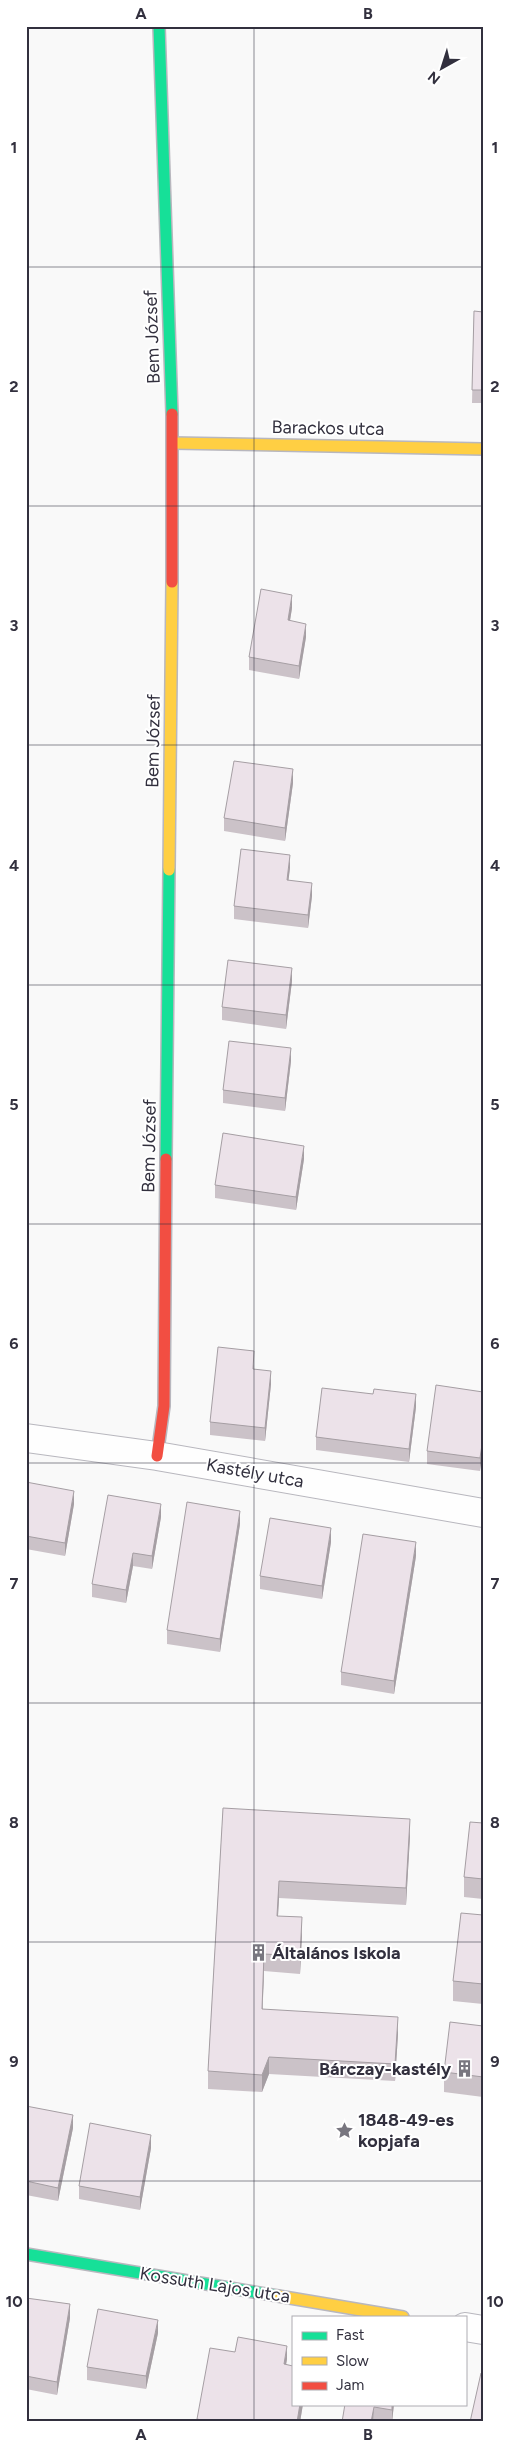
<svg xmlns="http://www.w3.org/2000/svg" width="509" height="2448" font-family="Figtree,sans-serif">
  <style>
    .lines { fill: none; stroke-linecap: round; stroke-linejoin: round }
    .street-casing { stroke: #b8b7be; stroke-width: 30 }
    .fast-casing { stroke: #b8b7be; stroke-width: 14 }
    .slow-casing { stroke: #b8b7be; stroke-width: 14 }
    .jam-casing { stroke: #b8b7be; stroke-width: 14 }
    .street { stroke: #fefefe; stroke-width: 28 }
    .fast { stroke: #16e098; stroke-width: 11 }
    .slow { stroke: #ffcf43; stroke-width: 11 }
    .jam { stroke: #f24e42; stroke-width: 11 }
    .wall { fill: #cbc2c8 }
    .shaded-wall { fill: #a59ea3 }
    .building { fill: #ece2e9; stroke: #a59ea3 }
    .grid { fill: none; stroke: #32303e; stroke-width: 1; stroke-opacity: 0.55 }
    .labels { text-anchor: middle; dominant-baseline: central; stroke-width: 4; stroke-linejoin: round; paint-order: stroke }
    .street-label { font-size: 18px; fill: #32303e; stroke: #fff }
    .poi-label { font-size: 18px; font-weight: bold; fill: #32303e; stroke: #fff; text-anchor: start }
    .neatline { fill: none; stroke: #32303e; stroke-width: 2 }
    .grid-label { font-size: 16px; text-anchor: middle; font-weight: bold; fill: #32303e }
  </style>
  <rect width="100%" height="100%" fill="#f9f9f9"/>
  <g class="lines">
    <defs>
      <path id="street" d="M26,1438l131,18 326,57
        M465,2327l18,3"/>
      <path id="fast" d="M159,26l13,388
        M166,1159l3,-289
        M26,2254l252,42"/>
      <path id="slow" d="M173,443l310,6
        M169,870l3,-288
        M278,2296l125,21"/>
      <path id="jam" d="M172,582v-168
        M157,1456l7,-50 2,-247"/>
    </defs>
    <use href="#street" class="street-casing"/>
    <use href="#fast" class="fast-casing"/>
    <use href="#slow" class="slow-casing"/>
    <use href="#jam" class="jam-casing"/>
    <use href="#street" class="street"/>
    <use href="#fast" class="fast"/>
    <use href="#slow" class="slow"/>
    <use href="#jam" class="jam"/>
  </g>
  <path class="wall" d="M474,311l9,1v91h-11z
    M292,608l-2,12 16,17 -7,42 -50,-9v-13z
    M293,783l-8,58 -61,-10v-13z
    M290,868l-2,12 24,16 -4,32 -74,-9v-13z
    M292,981l-6,48 -64,-9v-13z
    M291,1061l-6,50 -62,-8v-13z
    M304,1159l-8,51 -81,-12v-13z
    M254,1364v5l17,15 -6,57 -55,-6v-13z
    M483,1392l-3,79 -53,-7v-13z
    M416,1407l-7,55 -93,-12v-13z
    M26,1482l48,22 -9,52 -39,-7z
    M161,1517l-9,52 -19,-3 -7,37 -34,-6v-13z
    M240,1524l-20,128 -53,-8v-14z
    M331,1542l-9,57 -62,-10v-13z
    M416,1556l-22,138 -53,-9v-13z
    M223,1808l187,28 -4,69 -127,-7 -1,18 24,18 -2,40 -36,-3 -2,38 136,25 -3,47 -126,-7 -7,18 -54,-3v-18z
    M483,1823v76l-19,-2v-20z
    M483,1915v89l-30,-3v-20z
    M483,2026v71l-39,-5v-20z
    M26,2106l47,22 -15,73 -32,-6z
    M151,2148l-11,62 -61,-11v-13z
    M26,2298l44,20 -13,77 -31,-6z
    M158,2333l-12,56 -59,-9v-13z
    M235,2352l52,7 -1,5 7,40h10l-3,18h-103v-3z
    M345,2404h49l-2,18 -18,-1z"/>
  <path class="shaded-wall" d="M292,595v13l-4,25v-13z
    M306,624v13l-7,42v-13z
    M293,769v14l-8,58v-13z
    M290,855v13l-3,25v-13z
    M312,883v13l-4,32v-13z
    M292,968v13l-6,48v-14z
    M291,1048v13l-6,50v-13z
    M304,1146v13l-8,51v-13z
    M271,1371v13l-6,57v-13z
    M416,1394v13l-7,55v-13z
    M483,1438v13l-3,20v-13z
    M74,1491v13l-9,52v-13z
    M161,1504v13l-9,52v-13z
    M240,1511v13l-20,128v-13z
    M331,1528v14l-9,57v-13z
    M416,1542v14l-22,138v-13z
    M133,1553v13l-7,37v-13z
    M410,1819v17l-4,69v-17z
    M279,1881v17l-2,35v-17z
    M302,1917v17l-2,40v-18z
    M264,1954v17l-2,55v-17z
    M398,2017v17l-3,47v-17z
    M269,2057v17l-7,18v-17z
    M73,2115v13l-15,73v-13z
    M151,2135v13l-11,62v-13z
    M70,2304v14l-13,77v-13z
    M158,2320v13l-12,56v-13z
    M287,2346v13l-3,18v-13z
    M300,2404h3l-3,18h-3z
    M392,2404h2l-2,18z
    M374,2407l-1,15h-2z"/>
  <path class="building" d="M474,311l9,1v78h-11z
    M261,589l31,6 -4,25 18,4 -7,42 -50,-9z
    M234,761l59,8 -8,59 -61,-10z
    M241,849l49,6 -3,25 25,3 -4,32 -74,-9z
    M228,960l64,8 -6,47 -64,-8z
    M229,1041l62,7 -6,50 -62,-8z
    M223,1133l81,13 -8,51 -81,-12z
    M218,1347l36,4 -1,18 18,2 -6,57 -55,-6z
    M436,1385l47,7v46l-3,20 -53,-7z
    M322,1388l51,6 1,-5 42,5 -7,55 -93,-12z
    M26,1482l48,9 -9,52 -39,-7z
    M108,1495l53,9 -9,52 -19,-3 -7,37 -34,-6z
    M187,1502l53,9 -20,128 -53,-9z
    M270,1518l61,10 -9,58 -62,-10z
    M363,1534l53,8 -22,139 -53,-9z
    M223,1808l187,11 -4,69 -127,-7 -2,35 25,1 -2,39 -36,-2 -2,55 136,8 -3,47 -126,-7 -7,18 -54,-4z
    M470,1822l13,1v56l-19,-2z
    M461,1913l22,2v69l-30,-3z
    M450,2022l33,4v51l-39,-5z
    M26,2106l47,9 -15,73 -32,-7z
    M90,2123l61,12 -11,62 -61,-11z
    M26,2298l44,6 -13,78 -31,-6z
    M98,2309l60,11 -12,56 -59,-9z
    M238,2337l49,9 -3,18 9,2v38h7l-3,18h-87l-13,-3 13,-71 25,4z
    M481,2373l2,1v48h-13z
    M345,2404h47v6l-18,-3 -3,15h-29z"/>
  <path class="grid" d="M254,26v2396M26,267h457M26,506h457M26,745h457M26,985h457M26,1224h457M26,1463h457M26,1703h457M26,1942h457M26,2181h457"/>
  <defs>
    <symbol id="building-bare" viewBox="-9 -9 18 18"><path d="M-4-6H4V6H1V3H-1V6H-4ZM-2.5-4.3h1.7v1.8h-1.7ZM.8-4.3h1.7v1.8H.8ZM-2.5-1h1.7V.8h-1.7ZM.8-1h1.7V.8H.8Z" fill="#78767f" stroke="#fff" stroke-width="2.5" paint-order="stroke"/></symbol>
    <symbol id="sight-bare" viewBox="-9 -9 18 18"><path d="M0-6L1.8-2.2L6-1.7L2.9 1.2L3.7 5.4L0 3.3L-3.7 5.4L-2.9 1.2L-6-1.7L-1.8-2.2Z" fill="#78767f" stroke="#fff" stroke-width="2.5" paint-order="stroke"/></symbol>
  </defs>
  <g fill-rule="evenodd">
    <use href="#building-bare" x="246" y="1940" width="25" height="25"/>
    <use href="#building-bare" x="452" y="2056" width="25" height="25"/>
    <use href="#sight-bare" x="332" y="2118" width="25" height="25"/>
  </g>
  <g class="labels">
    <g class="street-label">
      <text transform="translate(152 337) rotate(-92)">Bem József</text>
      <text transform="translate(328 428) rotate(1)">Barackos utca</text>
      <text transform="translate(153 741) rotate(-89)">Bem József</text>
      <text transform="translate(149 1146) rotate(-89)">Bem József</text>
      <text transform="translate(255 1473) rotate(10)">Kastély utca</text>
      <text transform="translate(215 2285) rotate(9)">Kossuth Lajos utca</text>
    </g>
    <g class="poi-label">
      <text x="272" y="1953">Általános Iskola</text>
      <text x="451" y="2069" text-anchor="end">Bárczay-kastély</text>
      <text x="358" y="2120">1848-49-es<tspan x="358" dy="21">kopjafa</tspan></text>
    </g>
  </g>
  <rect width="509" height="2448" fill="none" stroke="#ffffff" stroke-width="55"/>
  <rect x="292" y="2316" width="175" height="90" fill="#ffffff" stroke="#adacb2"/>
  <rect x="302" y="2332" width="25" height="8" fill="#16e098" stroke="#adacb2"/>
  <text x="336" y="2340" font-size="15" fill="#32303e">Fast</text>
  <rect x="302" y="2357" width="25" height="8" fill="#ffcf43" stroke="#adacb2"/>
  <text x="336" y="2366" font-size="15" fill="#32303e">Slow</text>
  <rect x="302" y="2382" width="25" height="8" fill="#f24e42" stroke="#adacb2"/>
  <text x="336" y="2390" font-size="15" fill="#32303e">Jam</text>
  <g transform="translate(442 68) rotate(219)" stroke="#ffffff" stroke-width="4" paint-order="stroke">
  <path d="M0-4L9 19L0 12L-9 19Z" fill="#32303e"/>
  <text y="-8" font-size="14" font-weight="bold" text-anchor="middle" fill="#32303e">N</text>
  </g>
  <rect x="28" y="28" width="454" height="2392" class="neatline"/>
  <g class="grid-label">
    <text x="141" y="19">A</text>
    <text x="368" y="19">B</text>
    <text x="14" y="153">1</text>
    <text x="495" y="153">1</text>
    <text x="14" y="392">2</text>
    <text x="495" y="392">2</text>
    <text x="14" y="631">3</text>
    <text x="495" y="631">3</text>
    <text x="14" y="871">4</text>
    <text x="495" y="871">4</text>
    <text x="14" y="1110">5</text>
    <text x="495" y="1110">5</text>
    <text x="14" y="1349">6</text>
    <text x="495" y="1349">6</text>
    <text x="14" y="1589">7</text>
    <text x="495" y="1589">7</text>
    <text x="14" y="1828">8</text>
    <text x="495" y="1828">8</text>
    <text x="14" y="2067">9</text>
    <text x="495" y="2067">9</text>
    <text x="14" y="2307">10</text>
    <text x="495" y="2307">10</text>
    <text x="141" y="2440">A</text>
    <text x="368" y="2440">B</text>
  </g>
</svg>
